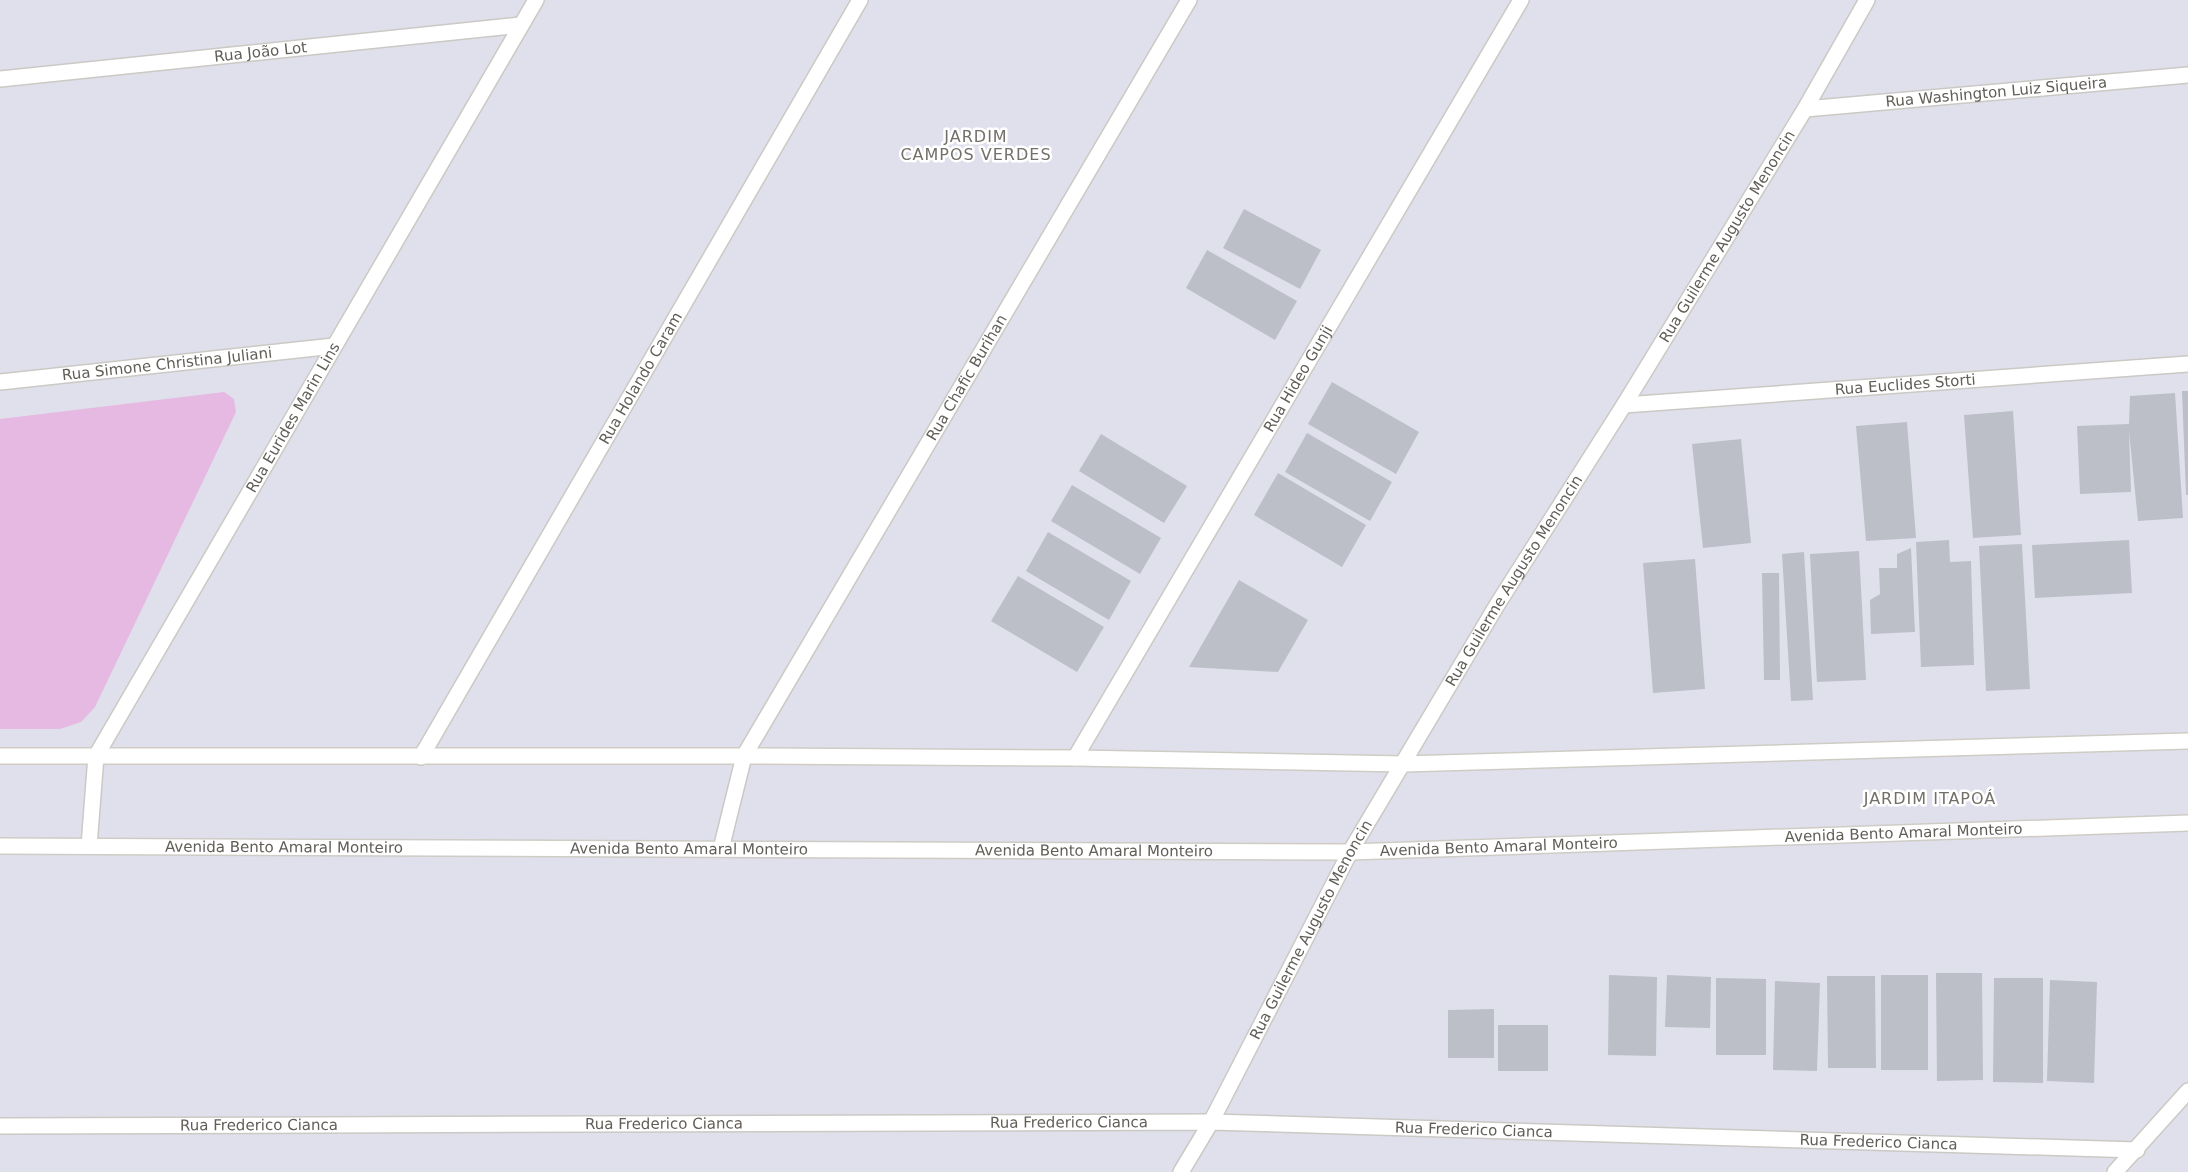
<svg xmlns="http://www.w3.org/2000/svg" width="2188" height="1172" font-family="'DejaVu Sans',sans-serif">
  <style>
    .green { fill: #e5b9e2 }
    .building { fill: #bcbfc7 }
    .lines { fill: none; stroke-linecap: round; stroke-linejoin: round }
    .street-casing { stroke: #cbc9c3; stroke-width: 18 }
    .secondary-casing { stroke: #cfccc5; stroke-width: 18 }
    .street { stroke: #fff; stroke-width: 15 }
    .secondary { stroke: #fff; stroke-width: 15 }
    .labels { text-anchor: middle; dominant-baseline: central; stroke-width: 5; stroke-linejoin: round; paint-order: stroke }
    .street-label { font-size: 15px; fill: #615e58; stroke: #fff }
    .neighbourhood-label { font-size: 16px; letter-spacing: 1px; fill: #736f69; stroke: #fff }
  </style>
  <rect width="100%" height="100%" fill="#dfe0ec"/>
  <path class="green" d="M224,392l10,7 2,13 -141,295 -14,15 -21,7h-60v-310z"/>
  <path class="building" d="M1244,209l77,41 -21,39 -77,-41z
    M1207,250l90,51 -22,39 -89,-52z
    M1332,382l87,50 -23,42 -88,-50z
    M2182,391h6v104h-2z
    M2175,393l8,125 -45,3 -9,-90 2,61 -51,2 -3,-68 52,-2 1,-28z
    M2013,411l8,124 -48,3 -9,-123z
    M1907,422l9,116 -50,3 -10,-115z
    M1307,433l85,49 -22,39 -85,-49z
    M1101,434l86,52 -23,37 -85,-52z
    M1741,439l10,104 -48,5 -11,-104z
    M1278,473l88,52 -24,42 -88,-52z
    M1072,485l89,53 -21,36 -89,-53z
    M1048,532l83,49 -22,39 -83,-49z
    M1949,540l1,22 21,-1 3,104 -53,2 -5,-125z
    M2129,540l3,53 -97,5 -3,-53z
    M2022,544l8,145 -44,2 -7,-145z
    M1911,548l4,84 -44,2 -1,-34 10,-6 -1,-26h18v-14z
    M1859,551l7,129 -49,2 -7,-128z
    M1804,552l9,148 -22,1 -9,-147z
    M1695,559l10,130 -52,4 -10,-130z
    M1762,573h17l1,107h-16z
    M1018,576l86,51 -27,45 -86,-51z
    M1239,580l69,40 -30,52 -89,-5z
    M1936,973h46l1,107 -46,1z
    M1609,975l48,2 -1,79 -48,-1z
    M1667,975l44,2 -1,51 -45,-1z
    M1881,975h47v95h-47z
    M1827,976h48l1,92h-48z
    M1716,978l50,1v76h-50z
    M1994,978h49v105l-50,-1z
    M2050,980l47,2 -3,101 -47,-2z
    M1775,981l45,2 -3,88 -44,-1z
    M1494,1009v49h-46v-48z
    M1498,1025h50v46h-50z"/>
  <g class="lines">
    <defs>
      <g id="street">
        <path id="s1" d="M0,79l521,-54"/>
        <path id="s2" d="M1805,109l383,-34"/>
        <path id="s3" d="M0,382l334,-36"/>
        <path id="s4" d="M1624,405l564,-41"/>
        <path id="s5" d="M421,757l439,-757"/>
        <path id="s6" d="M1075,758l446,-758"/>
        <path id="s7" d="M89,846l7,-90 440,-756"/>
        <path id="s8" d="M721,849l23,-93 445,-756"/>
        <path id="s9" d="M0,1126l1211,-4 926,28"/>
        <path id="s10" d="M1181,1172l30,-50 139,-270 147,-247 127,-200 181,-296 62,-109"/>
        <path d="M2115,1172l73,-81"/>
      </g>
      <g id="secondary">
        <path d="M0,756h744l331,2 329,6 784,-23"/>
        <path id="s11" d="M0,846l1350,6 838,-29"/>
      </g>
    </defs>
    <use href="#street" class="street-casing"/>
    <use href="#secondary" class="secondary-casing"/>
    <use href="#street" class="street"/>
    <use href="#secondary" class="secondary"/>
  </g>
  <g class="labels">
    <g class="street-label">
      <text stroke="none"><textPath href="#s1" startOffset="262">Rua João Lot</textPath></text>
      <text stroke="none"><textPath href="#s2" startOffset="192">Rua Washington Luiz Siqueira</textPath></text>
      <text stroke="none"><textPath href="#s10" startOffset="1084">Rua Guilerme Augusto Menoncin</textPath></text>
      <text stroke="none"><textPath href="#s3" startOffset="168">Rua Simone Christina Juliani</textPath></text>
      <text stroke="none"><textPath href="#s5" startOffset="438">Rua Holando Caram</textPath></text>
      <text stroke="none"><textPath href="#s8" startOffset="535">Rua Chafic Burihan</textPath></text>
      <text stroke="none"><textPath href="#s6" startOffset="440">Rua Hideo Gunji</textPath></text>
      <text stroke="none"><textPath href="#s4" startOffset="282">Rua Euclides Storti</textPath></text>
      <text stroke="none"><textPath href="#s7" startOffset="482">Rua Eurides Marin Lins</textPath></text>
      <text stroke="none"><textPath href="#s10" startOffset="679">Rua Guilerme Augusto Menoncin</textPath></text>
      <text stroke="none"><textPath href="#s11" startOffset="1904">Avenida Bento Amaral Monteiro</textPath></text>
      <text stroke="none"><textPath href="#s11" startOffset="284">Avenida Bento Amaral Monteiro</textPath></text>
      <text stroke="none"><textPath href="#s11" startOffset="1499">Avenida Bento Amaral Monteiro</textPath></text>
      <text stroke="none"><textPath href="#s11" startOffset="689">Avenida Bento Amaral Monteiro</textPath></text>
      <text stroke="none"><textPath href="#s11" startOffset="1094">Avenida Bento Amaral Monteiro</textPath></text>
      <text stroke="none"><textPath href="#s10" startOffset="275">Rua Guilerme Augusto Menoncin</textPath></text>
      <text stroke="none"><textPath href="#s9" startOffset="1069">Rua Frederico Cianca</textPath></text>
      <text stroke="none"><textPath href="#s9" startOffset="664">Rua Frederico Cianca</textPath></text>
      <text stroke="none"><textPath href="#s9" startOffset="259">Rua Frederico Cianca</textPath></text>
      <text stroke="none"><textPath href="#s9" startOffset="1474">Rua Frederico Cianca</textPath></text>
      <text stroke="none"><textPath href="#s9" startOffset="1879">Rua Frederico Cianca</textPath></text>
    </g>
    <g class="neighbourhood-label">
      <text x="976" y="136">JARDIM<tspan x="976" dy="18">CAMPOS VERDES</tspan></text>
      <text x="1930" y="798">JARDIM ITAPOÁ</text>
    </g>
  </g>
</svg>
